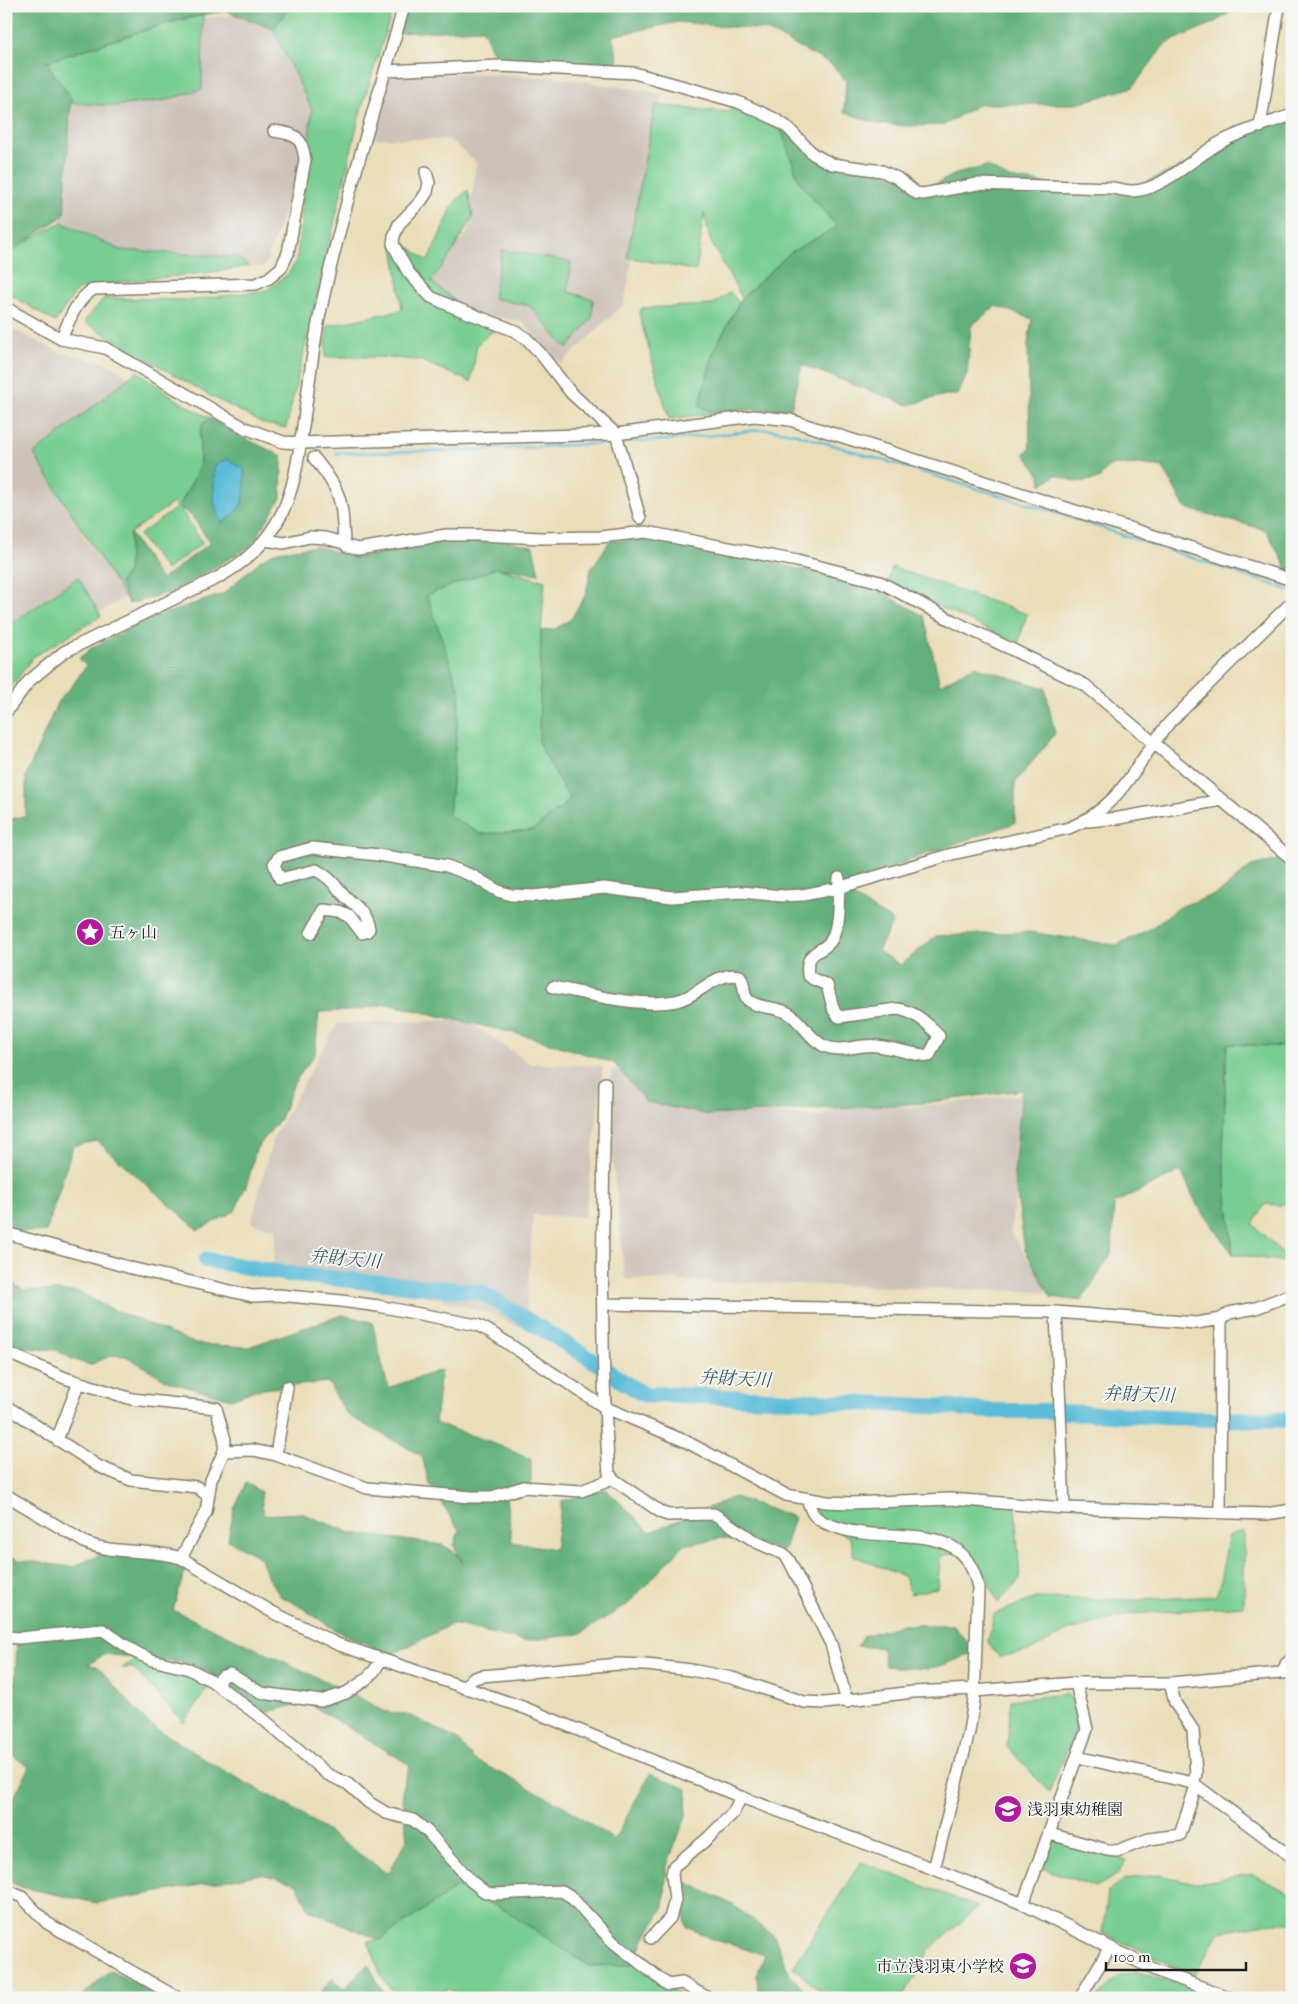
<svg xmlns="http://www.w3.org/2000/svg" width="1298" height="2004" font-family="'IM FELL French Canon','Noto Serif JP',serif">
  <style>
    .industrial { fill: #cdc2b9 }
    .green { fill: #78ce92; stroke: #4a7557 }
    .forest { fill: #62b17c; stroke: #3f664c; fill-rule: evenodd }
    .water { fill: #5abcd9; stroke: #3b6c7a }
    .lines { fill: none; stroke-linecap: round; stroke-linejoin: round }
    .stream { stroke: #5abcd9; stroke-width: 2.5 }
    .river { stroke: #5abcd9; stroke-width: 16 }
    .minor-casing { stroke: #837d6a; stroke-width: 14 }
    .minor { stroke: #fff; stroke-width: 11 }
    .labels { text-anchor: middle; dominant-baseline: central; stroke-width: 4; stroke-linejoin: round; paint-order: stroke }
    .poi-label { font-size: 16px; fill: #1c1c1c; stroke: #f6f6f2; text-anchor: start }
    .water-label { font-size: 18px; font-style: italic; fill: #355c68; stroke: #f6f6f2 }
  </style>
  <rect width="100%" height="100%" fill="#f6f6f2"/>
  <filter id="ink" filterUnits="userSpaceOnUse"><feTurbulence type="fractalNoise" baseFrequency=".02" numOctaves="2"/><feDisplacementMap in="SourceGraphic" scale="10" xChannelSelector="R" yChannelSelector="G"/><feConvolveMatrix kernelMatrix="1 2 1 2 8 2 1 2 1" color-interpolation-filters="sRGB"/></filter>
  <filter id="wash" filterUnits="userSpaceOnUse"><feTurbulence type="fractalNoise" baseFrequency=".0096" numOctaves="4" result="noise"/><feDisplacementMap in="SourceGraphic" scale="20" xChannelSelector="R" yChannelSelector="G"/><feGaussianBlur stdDeviation="1.12" result="paint"/><feColorMatrix in="noise" values="0 0 0 0 0 0 0 0 0 0 0 0 0 0 0 0 0 1.4 0 .05"/><feComposite in="paint" operator="in"/></filter>
  <g filter="url(#wash)">
    <rect width="100%" height="100%" fill="#eadeb9"/>
    <path class="industrial" d="M309,6h51l-96,261 -203,-7v-225z
      M459,73l97,4 107,17 -39,210 -63,60 -39,-42 -68,-13 -29,-29 43,-47 8,-71 -26,-22 -75,-2 14,-61z
      M6,326l53,26 50,12 28,19 10,98 -67,51 46,64 -100,64 -20,26z
      M466,1020l65,44 72,2 -18,151 -52,-2 -7,99 -7,14 -25,-13 -62,-18 -61,-14 -99,-3 4,-51 -25,-6 22,-85 64,-114z
      M612,1070l49,4 25,31 131,12 44,-19 50,9 122,-14 -23,139 40,60 -425,-13 -17,-167z"/>
    <path class="green" d="M288,6h106l-34,107 -74,315 -22,-4 -57,-30 -123,-72 20,-24 88,2 75,-10 22,-17 8,-15 15,-148 -39,-81z
      M203,15l-1,74 -36,11 -51,6 -44,-3 -25,-41 122,-39z
      M738,102l43,28 18,51 38,46 -46,25 -49,46 -32,-58 -6,-27 -8,58 -69,-14 28,-152 73,7z
      M468,190l5,26 -21,37 -21,28 37,31 32,13 -23,19 -6,38 -52,-22 -40,-3h-54l2,-31 75,-16 -9,-66 1,-8 34,25 26,-58z
      M61,222l59,28 117,7 12,9c-57,12 -115,10 -172,24l-22,32 -44,-27h-5v-42z
      M502,250l69,12 -3,30 25,7 -1,19 -25,31 -37,-43 -37,-8z
      M730,292l9,11 -25,47 -14,56 14,7 -45,6 -30,-105 3,-6 70,-3z
      M137,371l42,30 32,18 -8,4 -3,11v32l-21,41 24,36 -37,27 -27,-35 39,-28 -5,-4 -43,30 -1,71 -95,-150z
      M892,567l135,47 -9,30 -130,-62z
      M496,568l49,13 -4,50 -2,113 38,57 -44,29 -52,4 -32,-18 11,-124 -34,-97z
      M78,577l23,39 -68,41 -27,37v-66z
      M1227,1044l65,3v159l-27,-2 -12,20 39,39 -59,-9 -10,-99z
      M958,1500l57,5 5,75 -22,23 -13,-29 -18,-24 -26,6 -4,32 -27,6 -5,-17 -51,-21 -4,-18 -31,-18 -8,-11z
      M1244,1531v75l-113,8 -62,16 -39,21 -31,6 -11,-15 6,-28 42,-16 98,2 83,-4 12,-61z
      M142,1655l70,26 -28,42 -51,-55h-11z
      M1067,1694l5,6 4,30 -27,62 -42,-46 4,-46z
      M1053,1840l73,20 -9,15 -21,12 -54,-19z
      M861,1862l117,45 -49,43 -26,48h-76l-34,-31z
      M1252,1874l40,21v28h-20l-52,9 -26,44 -91,-43 5,-41 17,-13 34,-4 37,8z
      M457,1887l47,23 130,49 50,39h-71l-16,-2 -1,2h-133l-1,-4 -14,-5 -18,5 -5,4h-27l-17,-23 -13,-34 12,-1z
      M1135,1971l24,8 80,19h-142l21,-21z"/>
    <path class="forest" d="M6,6h285l-18,23 -47,-18 -46,8 -134,43 25,36 -7,117 -58,40z
      M406,6h835l-26,16 -50,22 -32,43 -57,17h-97l-35,21 -36,1 -29,-2 -35,-12 2,-31 -15,-17 -66,-34 -87,-8 -66,14 8,32 -124,-9 -13,-30 -86,4z
      M1292,120v452h-3l-23,-42 -81,-22 -22,-41 -26,-3 -29,2 -9,13 -22,3 -21,-7 -15,10 -1,-9 -16,-23 6,-4 -2,-106 4,-24 -36,-13 -25,20 -4,48 -9,21h-13l-37,10 -106,-40 -11,44 -58,1 -19,3 -15,-8 15,-55 28,-52 49,-46 46,-25 -38,-46 -18,-51 76,37 17,2 56,18 26,-13 31,-8 22,12 110,16 68,-30 59,-32z
      M211,419l31,18 40,19 -1,42 -30,48 -79,46 -43,12 -9,-22 8,-11 2,-38 31,47 49,-37 -18,-27 -13,-9 21,-41v-32l3,-11z
      M479,535l54,11 6,28 -43,-6 -69,27 33,97 -11,124 32,18 52,-4 37,-30 -31,-56 2,-113 14,-2 16,-10 15,-25 5,-25 19,-28 40,-1 83,13 137,33 54,30 16,69 34,-19 71,22 10,46 -40,49v40l-97,34 -76,30 1,4 50,30 -15,30 23,14 35,-29 93,-4 87,13 34,-16 29,-22 40,-14 32,-27 31,-7 10,8v180l-65,-3 -4,111 10,99 -36,-49 -16,-34 -67,32 -2,50 -31,48 -30,-4 -26,-47 -11,-75 8,-85 -99,13 -214,12 -63,-13 -32,-39 -87,-27 -140,-32 -39,7 -29,1 -4,42 -21,29 -14,36 -24,30 -8,32 -13,30 -37,19 -101,-89 -24,5 -27,86 -40,-1v-411l20,-4v-40l32,-75 14,-15 14,-20 -7,-8 14,-11 53,-27 77,-26 38,-34 17,-9 38,-5 39,12z
      M6,1280l18,10 55,2 26,14 91,38 52,3 94,-32 30,7 16,66 53,-18 -6,53 50,17 46,19v24l-25,15 6,44 43,7 7,-48 44,-12 44,43 84,-35 60,20 -10,33 -62,-12 -38,7 -57,60 -48,29 -55,7 -72,-17 -61,31 -56,-25 -37,-25 -18,-9 -13,-20 -6,-18 -33,-18 6,-31 12,-26 15,9 2,23 38,-2 50,20 92,12 14,9 6,9 -9,-17 5,-16 -30,-47 -7,-27 -75,-41 -19,-33 -73,8 -24,9 -62,-17 -43,-26 -14,-1 -22,10 -18,-6 -16,-9 -48,-3 -2,-1z
      M105,1552l57,5 24,10 -13,43 180,84 30,17 29,5 46,24 15,19 91,47 50,34 36,-66 37,15 -1,27 -19,50 -3,40 -21,36 -11,23 -43,1 -85,-56 -47,-23 -77,53 -71,-30 -12,-26 -36,-10 -164,29 -76,-16 -15,-7v-66l23,-47 -23,-16v-57l9,-12 2,-38 -11,-1v-89l13,6 54,7zM105,1654l86,10 25,12 49,37 41,-11 104,63 -8,23 5,52 -19,34 -86,-60 -100,-56 -55,-36 -50,-56 -9,-1z
      M902,1625h51l22,27 -29,12 -18,5 -43,-3 -2,-18 -26,-2 6,-10z
      M674,1876l59,29 41,31 16,39 22,23h-54l-1,-23 8,-20 -56,-17 -22,-11z
      M368,1964l18,34h-70l16,-19 13,10z
      M110,1970l53,28h-83z"/>
    <path class="water" d="M226,459l18,10c1,27 3,38 -22,54l-8,-20v-36z"/>
    <g class="lines">
      <path class="stream" d="M622,442l48,-2 97,-11 26,4 245,74 254,84
        M336,453l118,-2 160,-8"/>
      <path class="river" d="M206,1260l88,15 187,17 110,67 31,22 21,13 8,2 7,-2 290,13 40,4h57l162,8 85,1"/>
    </g>
  </g>
  <g filter="url(#ink)">
    <g class="lines">
      <defs>
        <path id="minor" d="M385,71l115,-5 134,7 104,29 35,16 14,9 26,27 11,6 8,4 50,7 15,7 19,15 7,1 54,-10 136,4c6,1 13,3 19,3 31,0 64,-36 91,-50 21,-11 46,-18 69,-26
          M1260,127l19,-121
          M426,172l3,11 -2,9 -6,9 -22,23 -5,12 -1,8 15,28 23,25 22,10 60,23 13,8 14,15 31,40 45,41 24,84
          M6,308l55,31 44,9 140,80 38,14 18,1 315,-9 138,-18 36,4 502,160
          M61,339c9,-19 14,-39 33,-50l162,-5 13,-6 12,-10 7,-15 17,-93c-3,-23 -8,-26 -31,-29
          M314,458c28,33 28,43 30,85l3,3 11,3 88,-14h33l62,3 59,-1 46,-5 151,29 83,21 71,38 134,65 207,174
          M266,540l18,3 26,-6 15,1 19,5
          M6,712l23,-31 35,-29 153,-74c29,-16 50,-35 65,-65 12,-25 16,-53 20,-80 6,-40 10,-81 18,-120 22,-104 55,-205 84,-307
          M1088,821l31,-3 103,-18
          M311,933l13,-23 16,2 9,4 13,17 4,-1 3,-3c-3,-18 -15,-23 -26,-35 -9,-10 -15,-18 -27,-24l-36,9 -6,-15 5,-7 33,-9 66,7 69,11 26,10 25,15 13,4 23,1 70,-8 68,9 69,-5 42,4 20,-1 35,-7 114,-34 117,-26c54,-22 65,-63 100,-105l123,-121
          M553,987c36,7 88,21 123,14 22,-4 41,-31 64,-25 6,9 2,18 8,24 10,9 28,6 40,13 14,8 21,26 36,33 18,8 35,-3 53,0 17,2 34,8 52,10l10,-20c-11,-13 -25,-25 -42,-27l-58,8 -5,-6 -7,-26 -14,-6 -5,-4c-4,-26 17,-22 24,-36 8,-18 6,-42 7,-61
          M605,1083c-2,130 -6,260 4,390l4,6 49,34 6,2 46,-1 42,28 28,12 5,6 42,84 16,58
          M6,1233l129,36 117,27 26,-1 63,6 37,5 99,19 12,6 115,76 81,34 101,54 41,7 24,1 99,-4 114,9 202,6 26,-4
          M603,1304l453,8 140,11 25,-4 8,-6 27,-5 36,-14
          M1056,1312l8,196
          M6,1352l59,26 67,21 84,9 9,32 -1,11 -13,29 -5,32 -25,46
          M6,1406l92,60 33,14 66,7 11,9
          M57,1440l22,-58
          M224,1451l29,-1 23,5 91,33 104,9h21l32,-10 57,4 32,-12
          M276,1455l11,-68
          M6,1495l80,48c30,12 64,5 95,15l93,55 63,31 188,64 216,89 193,72 89,35 132,66 76,28
          M807,1499c2,5 4,13 8,17 6,7 16,9 24,12 50,17 126,-12 139,60l-4,112 -5,32 -35,137
          M1220,1513l1,-194
          M6,1637l13,1 84,-8 32,22 17,8 37,9 23,12 51,38 64,55 21,10 20,18 18,11 27,7 14,11 44,50 14,11 8,2 69,-3 8,5 43,46 55,43 14,-2 26,15
          M1283,1673l3,-9 6,-5
          M216,1683l7,-7 7,-2 31,19 60,8 25,-8 18,-12 10,-10 7,-11
          M1170,1683l5,20 18,27 3,44 -3,9
          M464,1688l8,-9 9,-3 138,-12 27,1 45,5 41,8 72,24 21,1 88,-11 61,-3
          M974,1691l102,-8h94l122,-11
          M1077,1757l116,26 99,74
          M1050,1834l57,16 10,1 32,-12 31,-4 16,-49
          M6,1890l16,7 25,26 131,75
          M1023,1904l64,-175 -11,-46
          M651,1938l19,-20 5,-18 -3,-26 2,-8 33,-27 26,-26 8,-16
          M1080,1998l30,-51"/>
      </defs>
      <use href="#minor" class="minor-casing"/>
      <use href="#minor" class="minor"/>
    </g>
  </g>
  <defs>
    <symbol id="sight-disc" viewBox="-11 -11 22 22"><circle r="9.5" fill="#b5179e" stroke="#f6f6f2"/><path d="M0-6L1.8-2.2L6-1.7L2.9 1.2L3.7 5.4L0 3.3L-3.7 5.4L-2.9 1.2L-6-1.7L-1.8-2.2Z" fill="#fff"/></symbol>
    <symbol id="school-disc" viewBox="-11 -11 22 22"><circle r="9.5" fill="#b5179e" stroke="#f6f6f2"/><path d="M0-5L7-2L0 1L-7-2ZM-4 1L0 2.5L4 1V4Q0 6-4 4Z" fill="#fff"/></symbol>
  </defs>
  <g fill-rule="evenodd">
    <use href="#sight-disc" x="74" y="916" width="32" height="32"/>
    <use href="#school-disc" x="992" y="1793" width="32" height="32"/>
    <use href="#school-disc" x="1007" y="1950" width="32" height="32"/>
  </g>
  <g class="labels">
    <g class="poi-label">
      <text x="109" y="932">五ヶ山</text>
      <text x="1027" y="1809">浅羽東幼稚園</text>
      <text x="1004" y="1966" text-anchor="end">市立浅羽東小学校</text>
    </g>
    <g class="water-label">
      <text transform="translate(345 1259) rotate(5)">弁財天川</text>
      <text transform="translate(735 1379) rotate(3)">弁財天川</text>
      <text transform="translate(1139 1395) rotate(2)">弁財天川</text>
    </g>
  </g>
  <rect width="1298" height="2004" fill="none" stroke="#f6f6f2" stroke-width="25"/>
  <path d="M1106 1962v8h140v-8" fill="none" stroke="#1c1c1c" stroke-width="2.5"/>
  <text x="1113" y="1962" font-size="15" fill="#1c1c1c" stroke="#f6f6f2" stroke-width="4" paint-order="stroke">100 m</text>
</svg>
